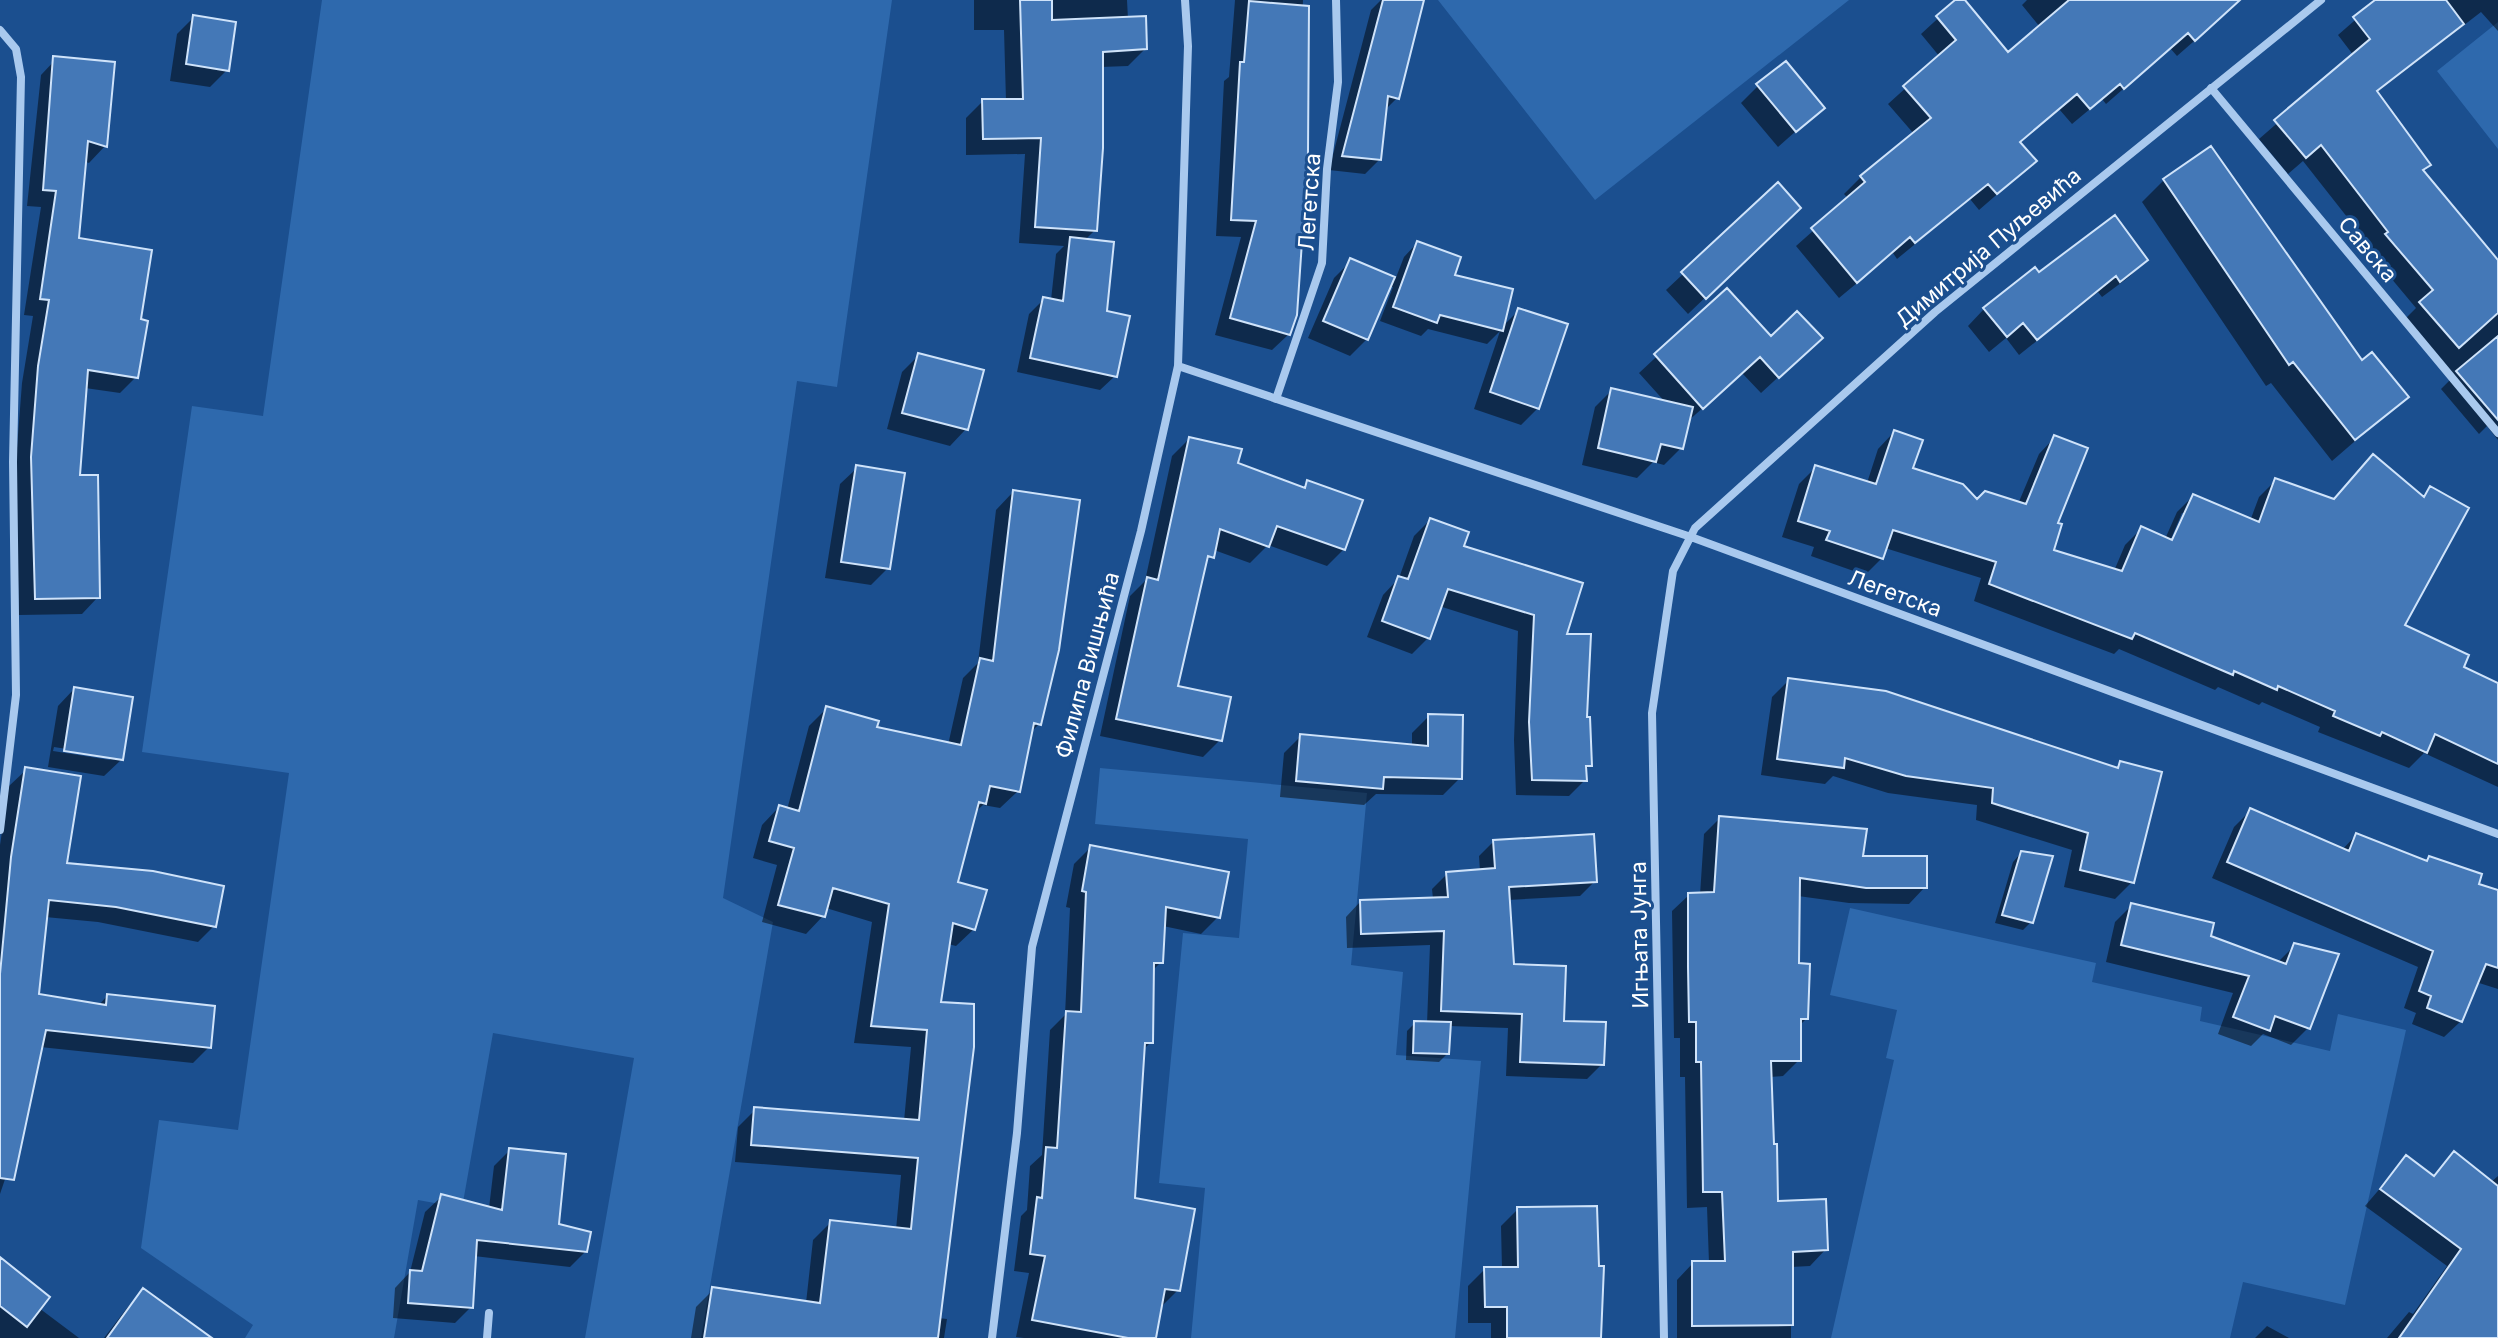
<svg xmlns="http://www.w3.org/2000/svg" width="2498" height="1338" font-family="Inter,sans-serif">
  <style>
    .green { fill: #2e69ad }
    .shadow { fill: #0007; fill-rule: evenodd }
    .building { fill: #4478b7; stroke: #cfe3fa; stroke-width: 2 }
    .lines { fill: none; stroke-linecap: round; stroke-linejoin: round }
    .minor { stroke: #a9c9ee; stroke-width: 8 }
    .labels { text-anchor: middle; dominant-baseline: central; stroke-width: 6; stroke-linejoin: round; paint-order: stroke }
    .street-label { font-size: 22px; fill: #fff; stroke: #1b4f8f }
  </style>
  <rect width="100%" height="100%" fill="#1b4f8f"/>
  <path class="green" d="M322,0h570l-55,387 -40,-6 -74,517 50,24 -72,416h-116l49,-280 -141,-25 -31,175 -44,-8 -24,138h-149l8,-13 -112,-77 18,-128 79,10 51,-357 -147,-21 50,-346 71,10z
    M1438,0h411l-254,200z
    M2498,22v127l-61,-78z
    M1100,768l267,25 -16,172 52,7 -7,83 85,6 -26,277h-264l14,-150 -46,-5 24,-250 56,5 9,-99 -153,-15z
    M1850,908l246,55 -4,19 110,25 -2,14 130,30 8,-37 68,16 -61,275 -102,-23 -13,56h-399l63,-278 -8,-2 11,-48 -67,-15z"/>
  <path class="shadow" d="M974,0h153l1,19 17,30 -17,17 -27,1 -6,163 -11,11 31,135 -15,14 -83,-18 12,-58 15,-15 7,1 5,-46 8,-8 -45,-3 6,-89 -59,1v-37l17,-17h23l-2,-71h-30z
    M1235,0h68l-14,334 -17,16 -57,-15 26,-98 -25,-1 8,-155 5,-4z
    M1381,0h22l-6,98 -13,13 -5,49 -14,14 -36,-4 42,-160z
    M1958,0h4l45,55 33,-28 -18,-22 5,-5h214l-64,56 -7,-8 -64,56 -4,-5 -30,25 -13,-15 -40,34 15,18 -17,16 -38,33 -9,-11 -73,60 -4,-6 -54,45 -43,-52 53,-47 -5,-5 17,-17 53,-43 -26,-30 52,-47 -19,-23z
    M2378,0h120v31l-17,-19 -105,81 45,78 77,90v179l-11,-14 -8,8 -38,-45 12,-12 -50,-56 13,-13 -46,-55 3,-3 -70,-89 -15,13 -29,-35 95,-83 -16,-21z
    M194,17l33,53 -17,17 -40,-6 7,-47z
    M57,58l56,5 -8,83 -16,17 -5,-2 -7,79 61,81 -2,56 -16,16 -35,-5 -7,89 20,120 -16,17 -63,1 -4,-141 7,-91 11,-67 -9,-1 17,-108 -14,-1 14,-131z
    M1758,86l64,22 -44,39 -37,-44z
    M2164,180l198,183 44,34 -74,64 -61,-78 -5,3 -124,-184z
    M1778,185l3,40 -93,89 -22,-24z
    M1417,243l85,84 17,-17 19,98 -17,17 -47,-16 26,-78 -13,13 -59,-15 -7,7 -41,-15 13,-34 -4,-1 -22,53 -17,17 -42,-18 26,-60 17,-17 44,19 9,-23z
    M2146,260l-17,17 -27,20 -4,-5 -79,63 -13,-17 -17,14 -21,-26 16,-17 55,-34z
    M1727,291l44,48 26,21 -36,33 -19,-20 -55,49 -6,26 -17,17 -11,-3 -16,16 -55,-13 13,-58 17,-17 54,13 -27,-30z
    M919,355l47,74 -16,17 -63,-17 15,-57z
    M1894,432l17,38 66,32 41,2 21,-50 16,-17v87l-4,27 63,20 11,-26 16,-16 24,10 12,-27 16,-16 57,25 9,-24 16,-16 58,20 40,-44 48,41 9,-9 -28,137 59,42 37,17v102l-74,-34 -15,15 -91,-36 2,-5 -58,-25 -3,3 -41,-18 -3,3 -96,-41 -5,5 -140,-53 7,-23 -96,-30 -3,10 -17,17 -54,-19 3,-9 -32,-10 17,-53 17,-17 51,16 11,-34zM2182,513h4l-16,37 -3,-2z
    M1189,439l47,26 65,24 7,-6 36,66 -17,17 -59,-21 -18,18 -36,-13 -10,15 -28,123 44,52 -17,17 -103,-21 30,-140 15,-15 27,-125z
    M857,468l31,100 -17,17 -46,-7 15,-94z
    M1013,492l26,232 -10,10 -11,57 -18,17 -17,-3 -9,8 -18,70 18,46 -18,17 -8,-2 -9,60 -1,314 9,1 -3,19h-253l5,-31 17,-17 93,13 7,-63 18,-18 65,8 5,-55 -166,-13 3,-35 17,-17 149,11 7,-74 -57,-4 18,-121 -46,-14 -3,8 -17,18 -44,-12 15,-57 -24,-7 9,-33 17,-18 8,3 22,-84 17,-17 49,19 73,17 15,-67 15,-15 18,-153z
    M1430,520l135,115 20,84 5,46 -6,6 1,9 -16,16 -53,-1 -2,-55 4,-109 -79,-25 -11,32 -16,16 -45,-17 16,-42 16,-17 15,-42z
    M1789,680l326,89 6,-6 11,119 -17,17 -51,-12 8,-37 -96,-30 1,-15 -89,-12 -55,-17 -8,8 -64,-9 11,-78z
    M74,689l47,71 -17,16 -56,-9 10,-61zM54,747l56,9v4l-57,-9z
    M1429,716l31,62 -17,17 -67,-1 -12,11 -84,-8 4,-44 17,-17 111,10v-13z
    M26,770l39,95 149,61 -16,16 -100,-20 -53,-5 -8,79 61,10 9,-10 102,51 -16,16 -153,-16 -14,70 -26,77v-349l9,-59z
    M2250,811l92,39 14,-15 69,27 4,-3 48,26 21,7v97l-22,-7 -15,39 -17,16 -32,-13 4,-11 -12,-5 14,-41 -206,-89 22,-51z
    M1720,818l140,40 65,29 -16,17 -60,-1 -51,-7 -1,69 9,54 -7,7v34l-16,16 -13,1 6,126 50,46 -16,17 -19,1v71h-114v-58l16,-17h16l-2,-56 -20,1 -2,-131h-5v-39h-6l-2,-127 17,-16h11l4,-61z
    M1494,841l101,40 -15,15 -72,4 4,66 90,98 -15,15 -81,-3 2,-48 -59,-2 -2,28 -8,8 -33,-2 1,-29 8,-8 12,1 3,-79 -83,3 -1,-31 14,-15 73,-3 -1,-10 15,-15 33,-3 -1,-15z
    M1091,847l127,70 -17,17 -38,-8 -2,36 -9,9 -1,71 -9,9 -9,149 45,90 -18,18 -6,30h-130l-8,-1 13,-64 -15,-2 7,-55 6,-6 3,-44 12,-11 8,-125 15,-15 5,-107 -4,-1 8,-43z
    M2021,853l10,69 -8,8 -28,-7 18,-61z
    M2132,905l145,58 18,-18 13,83 -17,17 -28,-11 -12,12 -33,-12 15,-41 -127,-31 9,-40z
    M510,1150l47,75 29,26 -16,16 -96,-11 -3,51 -16,16 -62,-5 2,-30 15,-16 15,-60 16,-15 48,11 5,-42z
    M2454,1154l36,29 8,-7v150l-8,12h-103l22,-26 4,2 34,-48 -82,-60 41,-48 26,19z
    M1518,1209l83,129h-110v-15h-23v-37l17,-17h17l-1,-43z
    M0,1260l39,48 40,30h-79z
    M143,1291l30,47h-69l23,-30z
    M2267,1326l22,12h-34z"/>
  <path class="building" d="M1020,0h32v20l94,-4 1,33 -44,3v96l-6,83 -62,-4 6,-89 -58,1 -1,-40h41z
    M1383,0h41l-25,99 -11,-3 -7,64 -39,-4z
    M1955,0h10l43,52 61,-52h171l-45,41 -7,-8 -64,56 -4,-5 -30,25 -13,-15 -57,48 17,19 -40,33 -9,-10 -73,59 -5,-6 -53,46 -46,-55 54,-46 -5,-6 71,-58 -28,-32 53,-46 -20,-24z
    M2375,0h71l18,24 -87,67 54,74 -8,5 75,90v53l-39,35 -40,-46 14,-12 -48,-56 3,-2 -67,-87 -15,13 -32,-38 96,-81 -17,-22z
    M1249,1l60,5 -1,147 -11,162 -7,20 -60,-17 26,-97 -25,-1 9,-158h4z
    M193,15l43,7 -7,49 -43,-7z
    M53,56l62,6 -8,85 -19,-6 -9,97 73,12 -11,69 7,2 -10,57 -50,-8 -8,105h18l2,123 -65,1 -4,-142 7,-91 11,-66 -9,-1 16,-108 -13,-1z
    M1786,61l39,47 -29,24 -40,-48z
    M2211,146l151,214 10,-8 37,45 -54,43 -62,-78 -4,3 -126,-186z
    M1778,182l23,26 -95,91 -25,-27z
    M2115,215l33,45 -28,22 -4,-6 -79,64 -14,-17 -16,14 -24,-29 52,-41 4,5z
    M1070,237l44,5 -7,69 23,5 -13,61 -87,-19 13,-61 20,4z
    M1417,241l44,16 -6,18 58,14 -10,42 -63,-16 -3,8 -44,-16z
    M1350,258l45,19 -27,63 -45,-19z
    M1727,288l44,48 26,-25 26,27 -44,40 -19,-21 -57,52 -49,-55z
    M1518,308l50,16 -29,85 -49,-17z
    M2498,336v84l-42,-49z
    M918,353l66,17 -16,60 -66,-17z
    M1611,388l82,19 -10,42 -22,-5 -5,18 -58,-14z
    M1894,430l29,10 -10,28 50,16 14,15 8,-8 41,13 28,-69 34,13 -30,75 4,1 -8,26 68,21 19,-45 31,14 21,-46 66,28 16,-44 59,21 39,-45 51,43 6,-11 39,22 -64,117 64,30 -5,12 34,16v81l-63,-30 -8,19 -45,-21 -2,4 -47,-20 2,-5 -57,-25 -1,4 -43,-19 -1,4 -98,-42 -3,6 -143,-55 7,-22 -103,-32 -10,29 -57,-19 4,-9 -32,-10 17,-56 61,19z
    M1189,437l53,12 -4,14 67,25 2,-8 56,20 -18,50 -68,-24 -8,21 -49,-18 -6,29 -6,-2 -30,130 53,11 -9,44 -106,-22 31,-142 11,3z
    M856,465l49,8 -15,96 -49,-7z
    M1013,490l67,10 -21,150 -18,75 -7,-2 -14,69 -30,-6 -4,18 -7,-2 -21,80 29,8 -12,40 -22,-7 -12,79 33,2v43l-36,291h-234l8,-51 108,16 10,-83 81,9 7,-71 -167,-13 3,-38 165,13 8,-90 -56,-4 18,-122 -56,-16 -8,29 -47,-12 16,-57 -25,-7 10,-36 20,6 27,-105 53,15 -2,6 84,18 19,-87 13,3z
    M1430,518l39,14 -5,14 119,37 -16,51h24l-4,83h3l2,49h-6l1,15 -55,-1 -3,-58 5,-107 -86,-26 -18,50 -48,-18 16,-45 10,3z
    M1788,678l98,13 232,77 2,-7 42,11 -28,111 -54,-13 8,-37 -96,-30 1,-15 -87,-12 -61,-18 -1,10 -67,-9z
    M74,687l59,10 -10,63 -59,-9z
    M1428,714l35,1 -1,64 -78,-2 -1,12 -87,-8 4,-47 128,12z
    M25,767l56,9 -14,87 86,8 71,15 -8,41 -100,-20 -67,-7 -10,94 67,11 1,-11 108,12 -4,42 -165,-18 -32,150 -14,-2v-204l11,-117z
    M2250,808l99,43 7,-18 71,28 2,-5 53,18 -3,10 19,6v78l-12,-4 -24,58 -35,-14 4,-12 -12,-5 14,-40 -206,-89z
    M1719,816l148,13 -4,27h64v32h-61l-66,-10 -1,85 11,1 -2,55h-7v42h-30l3,83h3l1,57 48,-2 2,51 -35,2v73l-101,1v-65h33l-3,-69h-19l-2,-130h-5v-40h-7l-1,-55v-74l26,-1z
    M1594,834l3,48 -88,5 5,77 52,2 -2,55 42,1 -2,43 -84,-3 2,-48 -81,-3 3,-80 -83,3 -1,-34 88,-3 -2,-25 49,-4 -2,-28z
    M1090,845l139,27 -9,46 -54,-11 -3,56h-9l-1,80h-8l-10,155 60,11 -15,82 -15,-2 -9,49h-28l-96,-18 13,-64 -15,-2 7,-57 5,1 4,-51 11,1 9,-137 15,1 5,-120 -4,-1z
    M2021,851l32,5 -20,67 -31,-8z
    M2131,903l83,20 -3,13 75,28 8,-21 45,11 -29,75 -35,-13 -5,15 -37,-14 16,-41 -128,-31z
    M1414,1021l37,1 -2,32 -36,-1z
    M509,1148l57,6 -7,70 32,8 -4,20 -110,-12 -4,68 -65,-5 2,-33 12,1 19,-77 61,16z
    M2454,1151l44,35v152h-99l62,-89 -81,-60 26,-34 28,21z
    M1597,1206l2,60h5l-3,72h-94v-31h-22l-1,-40h34l-1,-60z
    M0,1257l50,40 -23,30 -27,-21z
    M143,1288l69,50h-105z"/>
  <g class="lines">
    <path class="minor" d="M0,30l16,19 5,28 -8,385 3,233 -16,135
      M2211,88l287,345
      M1178,366l513,171 807,297
      M1276,399l46,-136 5,-94 11,-87 -2,-82
      M487,1338l2,-25
      M992,1338l25,-205 15,-186 109,-416 37,-165 10,-320 -3,-46
      M1664,1338l-12,-625 21,-142 22,-43 240,-216 386,-312"/>
  </g>
  <g class="labels">
    <g class="street-label">
      <text transform="translate(1309 202) rotate(-86)">Легетска</text>
      <text transform="translate(1988 247) rotate(-40)">Димитрија Пуљевића</text>
      <text transform="translate(2368 249) rotate(50)">Савска</text>
      <text transform="translate(1895 593) rotate(20)">Легетска</text>
      <text transform="translate(1087 665) rotate(-75)">Филипа Вишњића</text>
      <text transform="translate(1639 935) rotate(-91)">Игњата Јунга</text>
    </g>
  </g>
</svg>
